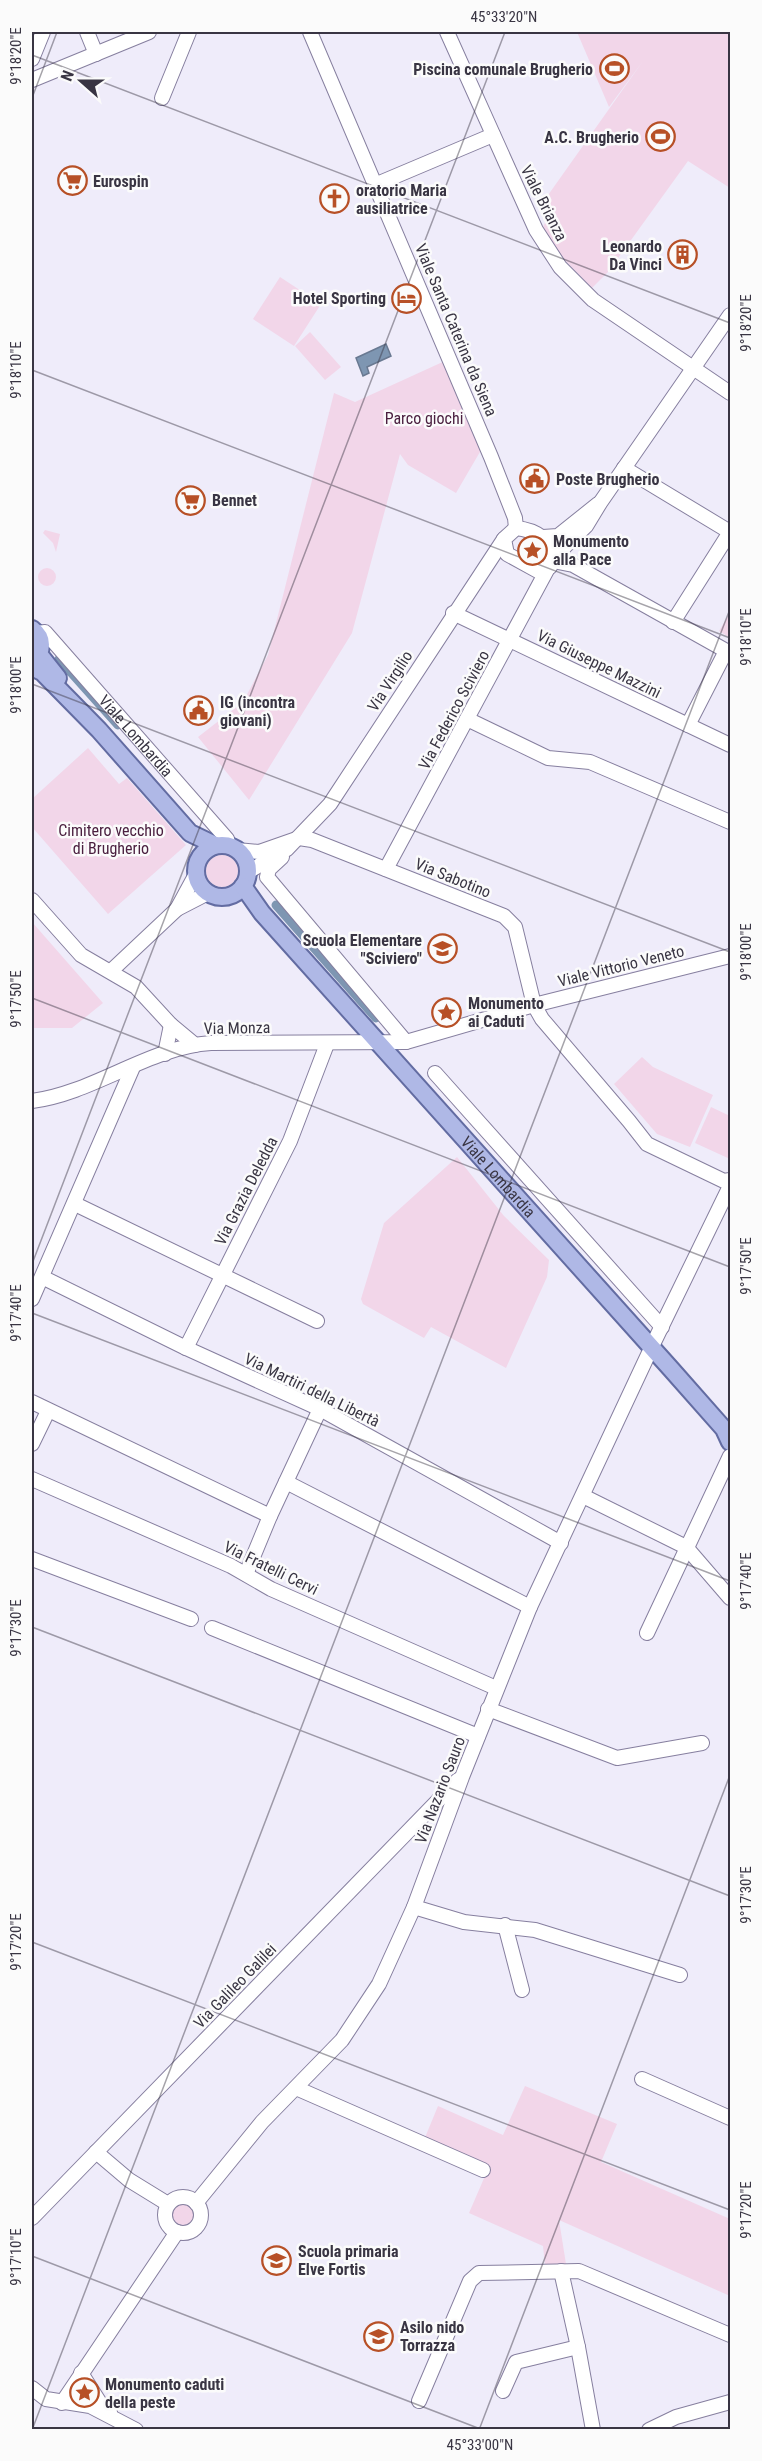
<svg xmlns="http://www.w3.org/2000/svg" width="762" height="2461" font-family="'Roboto Condensed',sans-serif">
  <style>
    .green { fill: #f2d6e9 }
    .water { fill: #7e96b2; stroke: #697991; stroke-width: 1.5 }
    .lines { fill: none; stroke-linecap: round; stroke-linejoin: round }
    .canal { stroke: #7e96b2; stroke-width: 9 }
    .minor-casing { stroke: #867f9f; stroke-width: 16 }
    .major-casing { stroke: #636ca2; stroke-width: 20 }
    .minor { stroke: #fff; stroke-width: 14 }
    .major { stroke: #afb8e6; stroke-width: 16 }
    .ticks { fill: none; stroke: #393543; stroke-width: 1.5; stroke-opacity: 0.45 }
    .labels { text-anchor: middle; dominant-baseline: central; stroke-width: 5; stroke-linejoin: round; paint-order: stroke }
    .poi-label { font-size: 16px; font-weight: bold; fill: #393543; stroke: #fbfbfb; text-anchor: start }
    .street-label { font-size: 16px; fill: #393543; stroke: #fbfbfb }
    .park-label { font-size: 16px; fill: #4b2040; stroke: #fbfbfb }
    .neatline { fill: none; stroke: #393543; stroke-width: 2 }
    .ticks-label { font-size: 15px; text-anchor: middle; fill: #393543 }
  </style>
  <rect width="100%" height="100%" fill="#efecfa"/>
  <path class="green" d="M577,32h153v156l-42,-27 -80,111 -16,16 -37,-38 -12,-23 7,-15 -4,-14 97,-137 -34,46z
    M280,277l41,27 -27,42 -41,-27z
    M310,332l31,35 -16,13 -30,-34z
    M447,360l37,85 -28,48 -48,-28 -8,-11 -48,179 -103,167 -51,-63 45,-35 25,-47 66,-262 21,9z
    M45,530l15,4 -4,18 -3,-9 -10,-10z
    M38 577a9 9 0 1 1 18 0a9 9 0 1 1-18 0Z
    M730,613v25l-11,-7z
    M88,748l31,36 8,-6 59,67 -78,69 -76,-87v-28z
    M206 871a16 16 0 1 1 32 0a16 16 0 1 1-32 0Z
    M32,922l71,81 -31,25h-40z
    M642,1057l11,10 60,28 -23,52 -33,-13 -43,-50z
    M711,1107l19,9v43l-35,-16z
    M457,1157l47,59 45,44 -2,17 -41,91 -75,-41 -7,11 -61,-34 -2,-5 23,-76z
    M525,2086l92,38 -16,38 129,57v77l-171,-76 7,44 -21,1 -2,-19 -74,-33 19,-44 -64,-29 14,-34 65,29z
    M172 2214a11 11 0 1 1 22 0a11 11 0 1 1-22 0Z"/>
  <path class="water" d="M386,344l5,12 -24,11 2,6 -6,3 -7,-18z"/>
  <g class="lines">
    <path class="canal" d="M59,659l59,66
      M276,905l100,113"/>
    <defs>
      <g id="minor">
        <path d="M87,32l9,22"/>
        <path d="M310,32l181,425 24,61 1,10"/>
        <path d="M447,32l89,198 24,37 33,33 137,93"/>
        <path d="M32,59l11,-27"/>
        <path d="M32,80l117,-48"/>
        <path d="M162,98l27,-66"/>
        <path d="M377,184l116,-49"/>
        <path d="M624,468l106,64"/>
        <path d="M543,537l15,-1 40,-32"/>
        <path d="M553,561l20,4 157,88"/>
        <path d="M550,567l-12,4 -31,-17 -3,-15 12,-11c19,2 33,11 38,29"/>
        <path d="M453,613l277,132"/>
        <path d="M673,622l57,-90"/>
        <path id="s1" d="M37,633l8,-1 182,207 2,7"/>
        <path d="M467,719l81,39 42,4 140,60"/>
        <path d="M688,725l38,-74"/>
        <path d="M237,850l22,2 40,-14 13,2 192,76 11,11 19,78 8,14 87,102 18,23 77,37 6,-1"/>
        <path d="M282,857l-13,12 -2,8 139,165"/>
        <path d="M386,869l168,-312 32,-31 14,-23 130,-188"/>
        <path d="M248,872l39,-23 43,-45 174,-265"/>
        <path d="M32,900l49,55 55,32 35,38 24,20"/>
        <path d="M177,909l31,-16"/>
        <path d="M111,971l66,-62 19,-35"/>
        <path d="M165,1054l6,-29"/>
        <path d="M435,1073l227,254"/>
        <path d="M32,1101c62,-8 117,-54 179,-58l195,-1 128,-37 196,-49"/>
        <path d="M75,1204l242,117"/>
        <path d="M42,1277l144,71 134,61 241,134"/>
        <path d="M32,1299l101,-232"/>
        <path d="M186,1348l104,-207 37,-97"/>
        <path d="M32,1402l238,114"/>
        <path d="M32,1444l16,-33"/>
        <path d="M32,1479l199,87 40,23 225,99"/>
        <path d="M286,1482l244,125"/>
        <path d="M583,1496l103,51 44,51"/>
        <path d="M32,1559l159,60"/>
        <path d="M246,1574l24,-58 50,-107"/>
        <path d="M212,1628l266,108"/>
        <path d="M647,1633l83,-177"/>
        <path d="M488,1709l129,49 85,-15"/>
        <path d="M414,1907l50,15 71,8 145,45"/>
        <path d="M505,1925l17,65"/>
        <path d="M642,2079l88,39"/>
        <path d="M296,2088l187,82"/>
        <path d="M96,2152l33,28 39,24"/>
        <circle cx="183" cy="2215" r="18"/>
        <path d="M196,2203l66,-81 80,-82 37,-56 35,-77 48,-130 68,-170 125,-267 75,-154"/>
        <path d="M32,2218l426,-438"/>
        <path d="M561,2271l17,76 15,83"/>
        <path d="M81,2373l19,30 10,9"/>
        <path d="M32,2388l14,11 44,7 46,24"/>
        <path d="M503,2391l13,-29 62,-15"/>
        <path d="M419,2401l51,-120 9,-8 100,-2 151,64"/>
        <path d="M62,2403l115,-171"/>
        <path d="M649,2430l27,-13 54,-15"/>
      </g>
      <g id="major">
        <path d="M32,629c12,9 12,22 0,32"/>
        <path d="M39,654l19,24"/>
        <path d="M32,667l10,5 57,58 91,103 25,12"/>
        <circle cx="222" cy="871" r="26"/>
        <path id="s2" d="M243,886l19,27 409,456 53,60 6,13"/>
      </g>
    </defs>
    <use href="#minor" class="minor-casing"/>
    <use href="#major" class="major-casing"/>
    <use href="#minor" class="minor"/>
    <use href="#major" class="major"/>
  </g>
  <path class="ticks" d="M32,55l698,268M32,98l25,-66M32,370l698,268M32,684l698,268M32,998l698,269M32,1264l473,-1232M32,1313l698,268M32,1627l698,269M32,1942l698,268M32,2256l451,174M32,2430l698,-1821M479,2430l251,-655"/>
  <defs>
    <symbol id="stadium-ring" viewBox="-11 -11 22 22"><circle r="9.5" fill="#fbfbfb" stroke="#b75026" stroke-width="1.5"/><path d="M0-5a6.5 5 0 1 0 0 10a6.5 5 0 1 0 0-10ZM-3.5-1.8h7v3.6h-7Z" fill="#b75026"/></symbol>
    <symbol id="supermarket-ring" viewBox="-11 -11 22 22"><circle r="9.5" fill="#fbfbfb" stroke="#b75026" stroke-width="1.5"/><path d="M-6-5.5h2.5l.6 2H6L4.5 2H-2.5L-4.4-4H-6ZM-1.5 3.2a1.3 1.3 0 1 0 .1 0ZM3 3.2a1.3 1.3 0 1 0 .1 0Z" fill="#b75026"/></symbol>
    <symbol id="church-ring" viewBox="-11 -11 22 22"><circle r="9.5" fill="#fbfbfb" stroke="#b75026" stroke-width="1.5"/><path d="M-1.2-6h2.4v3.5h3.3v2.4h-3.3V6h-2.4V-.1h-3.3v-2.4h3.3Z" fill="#b75026"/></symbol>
    <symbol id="building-ring" viewBox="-11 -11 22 22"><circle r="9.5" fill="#fbfbfb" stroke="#b75026" stroke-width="1.5"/><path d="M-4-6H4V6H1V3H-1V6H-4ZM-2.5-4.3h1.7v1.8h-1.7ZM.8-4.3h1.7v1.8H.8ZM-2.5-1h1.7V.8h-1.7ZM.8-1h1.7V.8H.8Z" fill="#b75026"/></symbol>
    <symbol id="hotel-ring" viewBox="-11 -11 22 22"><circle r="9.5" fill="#fbfbfb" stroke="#b75026" stroke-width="1.5"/><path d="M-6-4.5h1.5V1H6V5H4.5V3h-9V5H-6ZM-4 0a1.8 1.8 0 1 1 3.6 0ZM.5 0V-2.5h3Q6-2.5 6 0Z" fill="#b75026"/></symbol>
    <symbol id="civic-ring" viewBox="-11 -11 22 22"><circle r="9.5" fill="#fbfbfb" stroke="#b75026" stroke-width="1.5"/><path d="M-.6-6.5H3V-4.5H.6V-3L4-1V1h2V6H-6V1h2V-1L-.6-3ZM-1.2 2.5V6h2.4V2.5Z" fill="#b75026"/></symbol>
    <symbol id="sight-ring" viewBox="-11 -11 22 22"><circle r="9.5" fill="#fbfbfb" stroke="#b75026" stroke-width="1.5"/><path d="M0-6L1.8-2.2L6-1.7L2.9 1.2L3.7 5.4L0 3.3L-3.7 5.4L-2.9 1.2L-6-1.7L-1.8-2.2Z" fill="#b75026"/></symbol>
    <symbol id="school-ring" viewBox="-11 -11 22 22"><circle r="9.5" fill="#fbfbfb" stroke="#b75026" stroke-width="1.5"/><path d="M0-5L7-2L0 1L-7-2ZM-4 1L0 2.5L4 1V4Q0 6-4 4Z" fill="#b75026"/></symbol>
  </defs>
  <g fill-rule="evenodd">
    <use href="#stadium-ring" x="598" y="52" width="33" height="33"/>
    <use href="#stadium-ring" x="644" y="120" width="33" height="33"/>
    <use href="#supermarket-ring" x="56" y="164" width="33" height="33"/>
    <use href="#church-ring" x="318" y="182" width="33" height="33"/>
    <use href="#building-ring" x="666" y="238" width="33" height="33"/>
    <use href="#hotel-ring" x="390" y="282" width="33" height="33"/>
    <use href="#civic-ring" x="518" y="462" width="33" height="33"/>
    <use href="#supermarket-ring" x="174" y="484" width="33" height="33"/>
    <use href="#sight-ring" x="516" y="534" width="33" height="33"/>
    <use href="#civic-ring" x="182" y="694" width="33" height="33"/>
    <use href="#school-ring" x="426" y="932" width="33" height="33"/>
    <use href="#sight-ring" x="430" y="996" width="33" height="33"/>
    <use href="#school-ring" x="260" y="2244" width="33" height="33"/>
    <use href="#school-ring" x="362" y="2320" width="33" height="33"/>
    <use href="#sight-ring" x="68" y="2376" width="33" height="33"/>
  </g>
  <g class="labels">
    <g class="poi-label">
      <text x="593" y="69" text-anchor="end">Piscina comunale Brugherio</text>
      <text x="639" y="137" text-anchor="end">A.C. Brugherio</text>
      <text x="93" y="181">Eurospin</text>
      <text x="356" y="190">oratorio Maria<tspan x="356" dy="18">ausiliatrice</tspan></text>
      <text x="662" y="246" text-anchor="end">Leonardo<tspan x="662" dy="18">Da Vinci</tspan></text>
      <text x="386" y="298" text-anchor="end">Hotel Sporting</text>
      <text x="556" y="479">Poste Brugherio</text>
      <text x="212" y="500">Bennet</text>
      <text x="553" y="541">Monumento<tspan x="553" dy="18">alla Pace</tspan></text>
      <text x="220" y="702">IG (incontra<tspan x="220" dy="18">giovani)</tspan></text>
      <text x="422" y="940" text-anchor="end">Scuola Elementare<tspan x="422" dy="18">"Sciviero"</tspan></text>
      <text x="468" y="1003">Monumento<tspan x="468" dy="18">ai Caduti</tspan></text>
      <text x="298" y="2251">Scuola primaria<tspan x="298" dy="18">Elve Fortis</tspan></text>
      <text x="400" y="2327">Asilo nido<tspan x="400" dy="18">Torrazza</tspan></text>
      <text x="105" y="2384">Monumento caduti<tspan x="105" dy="18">della peste</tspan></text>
    </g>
    <g class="street-label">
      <text transform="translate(544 203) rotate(63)">Viale Brianza</text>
      <text transform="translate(456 330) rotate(67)">Viale Santa Caterina da Siena</text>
      <text transform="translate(599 664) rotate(26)">Via Giuseppe Mazzini</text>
      <text transform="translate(390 681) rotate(-57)">Via Virgilio</text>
      <text transform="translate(454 710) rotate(-62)">Via Federico Sciviero</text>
      <text stroke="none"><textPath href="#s1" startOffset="146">Viale Lombardia</textPath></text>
      <text transform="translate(453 878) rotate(22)">Via Sabotino</text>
      <text transform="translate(621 966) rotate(-14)">Viale Vittorio Veneto</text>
      <text transform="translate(237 1028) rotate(-1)">Via Monza</text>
      <text stroke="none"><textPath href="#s2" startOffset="387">Viale Lombardia</textPath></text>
      <text transform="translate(246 1191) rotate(-63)">Via Grazia Deledda</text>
      <text transform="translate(312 1390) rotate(26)">Via Martiri della Libertà</text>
      <text transform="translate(271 1568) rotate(26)">Via Fratelli Cervi</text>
      <text transform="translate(440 1790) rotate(-69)">Via Nazario Sauro</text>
      <text transform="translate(235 1986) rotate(-46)">Via Galileo Galilei</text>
    </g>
    <g class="park-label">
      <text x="424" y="418">Parco giochi</text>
      <text x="111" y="830">Cimitero vecchio<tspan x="111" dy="18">di Brugherio</tspan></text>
    </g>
  </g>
  <rect width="762" height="2461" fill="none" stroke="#fbfbfb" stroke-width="66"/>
  <g transform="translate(81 81) rotate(291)" stroke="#fbfbfb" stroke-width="4.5" paint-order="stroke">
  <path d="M0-4.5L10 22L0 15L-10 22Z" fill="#393543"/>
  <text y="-9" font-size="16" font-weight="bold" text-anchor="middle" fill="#393543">N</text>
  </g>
  <rect x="33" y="33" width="696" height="2395" class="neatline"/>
  <g class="ticks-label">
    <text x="504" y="22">45°33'20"N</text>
    <text transform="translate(16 56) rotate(-90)" y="5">9°18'20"E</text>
    <text transform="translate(746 323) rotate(-90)" y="5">9°18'20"E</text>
    <text transform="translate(16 370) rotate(-90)" y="5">9°18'10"E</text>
    <text transform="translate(746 637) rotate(-90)" y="5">9°18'10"E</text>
    <text transform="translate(16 685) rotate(-90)" y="5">9°18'00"E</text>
    <text transform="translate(746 952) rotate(-90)" y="5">9°18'00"E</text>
    <text transform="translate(16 999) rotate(-90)" y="5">9°17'50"E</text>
    <text transform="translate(746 1266) rotate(-90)" y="5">9°17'50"E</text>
    <text transform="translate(16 1313) rotate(-90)" y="5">9°17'40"E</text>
    <text transform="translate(746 1581) rotate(-90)" y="5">9°17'40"E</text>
    <text transform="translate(16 1628) rotate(-90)" y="5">9°17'30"E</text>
    <text transform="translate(746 1895) rotate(-90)" y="5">9°17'30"E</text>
    <text transform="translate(16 1942) rotate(-90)" y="5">9°17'20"E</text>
    <text transform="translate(746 2210) rotate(-90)" y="5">9°17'20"E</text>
    <text transform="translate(16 2257) rotate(-90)" y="5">9°17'10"E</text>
    <text x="480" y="2450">45°33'00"N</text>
  </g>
</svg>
